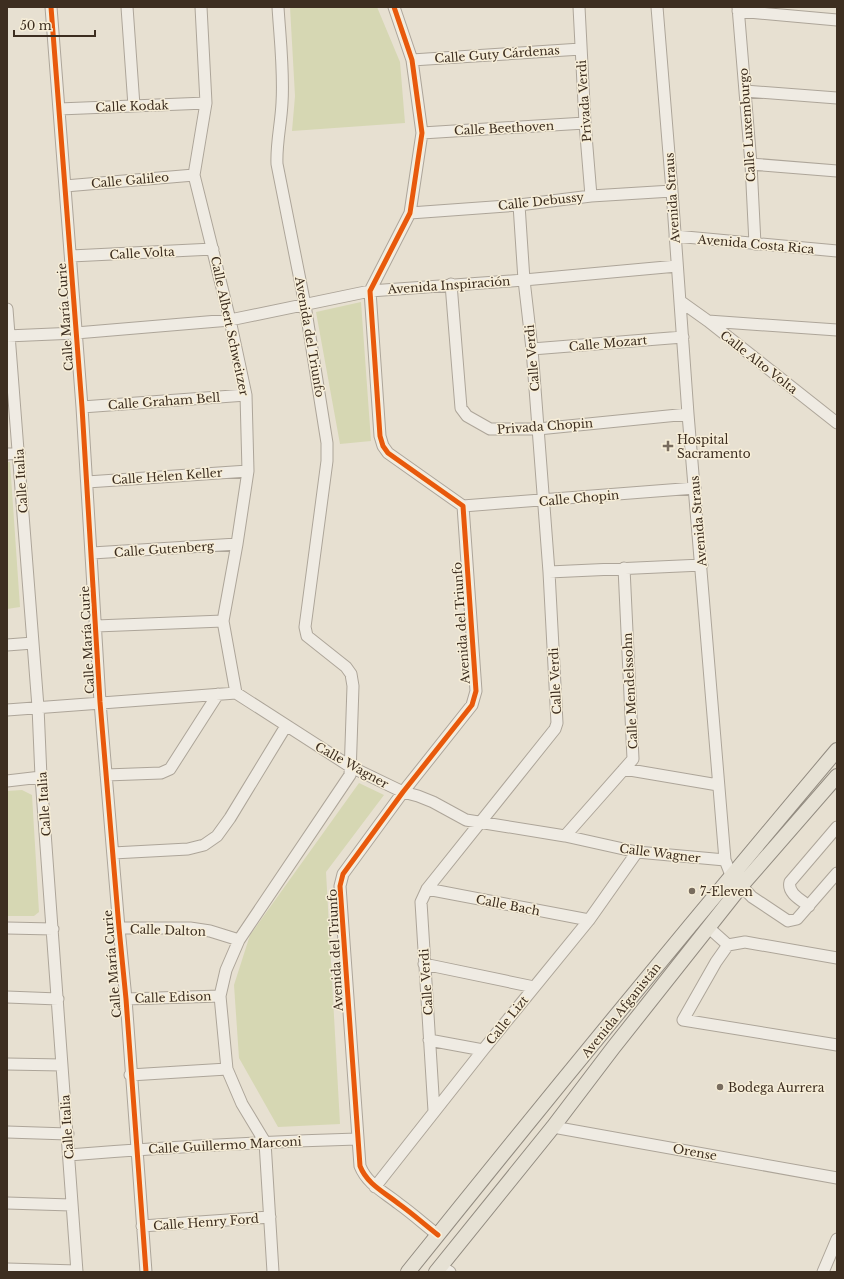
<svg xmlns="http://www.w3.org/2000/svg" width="844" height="1279" font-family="'Libre Baskerville',serif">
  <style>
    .green { fill: #d6d7b3 }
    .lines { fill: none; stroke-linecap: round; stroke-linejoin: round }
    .minor-casing { stroke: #ada599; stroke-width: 13 }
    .major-casing { stroke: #928b80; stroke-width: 16 }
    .minor { stroke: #efebe3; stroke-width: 11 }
    .major { stroke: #e6e1d4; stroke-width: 14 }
    .cycleway-casing { stroke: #f7eed8; stroke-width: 8 }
    .cycleway { stroke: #e8590c; stroke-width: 5 }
    .poi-dot { fill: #786c5e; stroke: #f7eed8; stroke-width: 1.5 }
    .labels { text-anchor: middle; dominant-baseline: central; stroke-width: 3; stroke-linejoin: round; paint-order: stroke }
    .street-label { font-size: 12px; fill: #3d2e20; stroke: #f7eed8 }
    .poi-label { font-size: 12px; fill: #3d2e20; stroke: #f7eed8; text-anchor: start }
  </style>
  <rect width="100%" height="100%" fill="#e7e0d1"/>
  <path class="green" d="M290,7h87l23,55 5,61 -113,8 3,-35z
    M361,302l10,139 -31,3 -24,-132z
    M7,462h3l10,145 -13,2z
    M359,783l25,12 -58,77 14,252 -62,3 -39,-69 -5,-73 16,-50z
    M22,790l10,5 7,117 -5,4h-27v-125z"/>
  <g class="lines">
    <defs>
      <path id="minor" d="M51,7l31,400 18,295 19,226 7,71 20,273
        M127,7l7,99
        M201,7l5,96 -12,72 36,145 16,75 2,76 -11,73 -14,77 13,72
        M394,7l18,53 10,73 -12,80 -40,78 10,145 3,10 5,7 75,53 13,185 -4,14 -69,87 -60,82 -3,12 20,280c7,18 24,26 39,38 14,10 26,21 39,31
        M579,7l6,116 6,73
        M657,7l15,184 16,223 37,446 6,15 21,22 36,24 9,-2 40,-46
        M738,7l13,157 4,80
        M738,11l99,9
        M412,60l169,-11
        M745,91l92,7
        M59,109l147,-6
        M422,133l163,-10
        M751,164l86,7
        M65,186l129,-11
        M410,213l109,-8 72,-9 81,-5
        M675,236l162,15
        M71,256l142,-7
        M451,284l10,124 6,8 23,13h48l150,-15
        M680,301l28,20 129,102
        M7,309l31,398 3,70 36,495
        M708,321l129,9
        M7,336l69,-3 154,-13 140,-29 154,-11 153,-14
        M532,349l151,-12
        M82,407l164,-12
        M7,454l12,-1
        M87,482l161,-11
        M463,506l232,-18
        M92,553l145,-9
        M549,572l153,-7
        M96,626l127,-5
        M7,645l26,-2
        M7,710l229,-17 115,74 52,25 15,4 15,6 33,18 99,16 72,16 88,8
        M624,769l94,16
        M106,775l55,-2 9,-4 48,-75
        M7,781l34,-4
        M565,836l68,-77 -9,-191
        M113,853l75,-4 16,-4 13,-9 13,-18 56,-92
        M427,889l162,31
        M809,906c-8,-6 -22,-13 -19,-24l47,-55
        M7,928l46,1
        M119,928h71l20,3 29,9
        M709,928l19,17
        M837,958l-92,-16 -17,3 -12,17 -33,58 154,25
        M424,964l110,23
        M7,997l51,2
        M126,999l94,-3
        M429,1040l54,10
        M7,1064l55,1
        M130,1075l97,-6
        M434,1111l-13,-209 6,-13 128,-160 2,-6 -8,-151 -17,-223 -8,-69 -5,-75
        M553,1127l284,51
        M7,1132l61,2
        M69,1155c96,-8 192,-13 288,-16
        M375,1187l108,-137 106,-130 48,-68
        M7,1203l64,2
        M142,1226l128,-9
        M440,1266l10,6
        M7,1269l70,2
        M273,1272l-8,-130 -23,-38 -15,-35 -7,-73 6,-26 13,-30 111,-165 3,-89 -2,-12 -5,-7 -39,-31 -2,-9 22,-166v-18l-22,-138 -28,-141c-1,-20 4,-40 5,-61 2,-32 -2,-64 -4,-96
        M823,1272l14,-33"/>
      <path id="major" d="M408,1272c141,-176 284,-350 429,-522
        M436,1272l117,-145 60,-79 129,-163 95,-109"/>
    </defs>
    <use href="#minor" class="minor-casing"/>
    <use href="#major" class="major-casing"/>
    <use href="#minor" class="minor"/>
    <use href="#major" class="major"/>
    <defs>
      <path id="cycleway" d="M51,7l31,400 18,295 19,226 7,71 20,273
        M394,7l18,53 10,73 -12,80 -40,78 10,145 3,10 5,7 75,53 13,185 -4,14 -69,87 -60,82 -3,12 20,280c7,18 24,26 39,38 14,10 26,21 39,31"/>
    </defs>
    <use href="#cycleway" class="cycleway-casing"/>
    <use href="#cycleway" class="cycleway"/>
  </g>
  <g class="poi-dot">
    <path d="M666 440h4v4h4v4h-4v4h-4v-4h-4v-4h4z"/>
    <circle cx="692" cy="891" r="4"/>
    <circle cx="720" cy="1087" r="4"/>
  </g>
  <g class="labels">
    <g class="street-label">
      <text transform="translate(497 54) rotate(-4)">Calle Guty Cárdenas</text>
      <text transform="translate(584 101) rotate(-94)">Privada Verdi</text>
      <text transform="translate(132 106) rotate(-2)">Calle Kodak</text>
      <text transform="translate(747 125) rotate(-94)">Calle Luxemburgo</text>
      <text transform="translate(504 128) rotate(-3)">Calle Beethoven</text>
      <text transform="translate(130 180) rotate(-5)">Calle Galileo</text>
      <text transform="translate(672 198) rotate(-94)">Avenida Straus</text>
      <text transform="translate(541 201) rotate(-6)">Calle Debussy</text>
      <text transform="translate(756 244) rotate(5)">Avenida Costa Rica</text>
      <text transform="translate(142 253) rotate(-3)">Calle Volta</text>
      <text transform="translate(449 285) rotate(-4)">Avenida Inspiración</text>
      <text transform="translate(65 317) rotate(-94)">Calle María Curie</text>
      <text transform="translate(230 326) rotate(78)">Calle Albert Schweitzer</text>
      <text transform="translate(310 337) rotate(80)">Avenida del Triunfo</text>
      <text transform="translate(608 343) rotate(-5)">Calle Mozart</text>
      <text transform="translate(532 358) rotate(-95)">Calle Verdi</text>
      <text transform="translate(759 362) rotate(38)">Calle Alto Volta</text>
      <text transform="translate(164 401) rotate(-4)">Calle Graham Bell</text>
      <text transform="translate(545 426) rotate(-4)">Privada Chopin</text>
      <text transform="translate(167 476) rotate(-4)">Calle Helen Keller</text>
      <text transform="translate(21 481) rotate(-94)">Calle Italia</text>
      <text transform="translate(579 498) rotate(-5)">Calle Chopin</text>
      <text transform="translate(698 521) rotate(-95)">Avenida Straus</text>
      <text transform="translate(164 549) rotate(-4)">Calle Gutenberg</text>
      <text transform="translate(461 623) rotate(-94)">Avenida del Triunfo</text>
      <text transform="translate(87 640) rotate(-93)">Calle María Curie</text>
      <text transform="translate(555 681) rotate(-93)">Calle Verdi</text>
      <text transform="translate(630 691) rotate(-93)">Calle Mendelssohn</text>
      <text transform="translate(352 765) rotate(29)">Calle Wagner</text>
      <text transform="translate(44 804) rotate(-94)">Calle Italia</text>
      <text transform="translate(660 853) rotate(7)">Calle Wagner</text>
      <text transform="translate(508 905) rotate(11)">Calle Bach</text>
      <text transform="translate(168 930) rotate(2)">Calle Dalton</text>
      <text transform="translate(335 950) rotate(-93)">Avenida del Triunfo</text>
      <text transform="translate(112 964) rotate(-95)">Calle María Curie</text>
      <text transform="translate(426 982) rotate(-94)">Calle Verdi</text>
      <text transform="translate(173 997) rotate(-2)">Calle Edison</text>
      <text transform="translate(621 1010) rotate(-51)">Avenida Afganistán</text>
      <text transform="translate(507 1020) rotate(-51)">Calle Lizt</text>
      <text transform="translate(67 1127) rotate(-94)">Calle Italia</text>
      <text transform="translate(225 1145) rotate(-3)">Calle Guillermo Marconi</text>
      <text transform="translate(695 1152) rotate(10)">Orense</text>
      <text transform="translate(206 1222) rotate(-4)">Calle Henry Ford</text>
    </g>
    <g class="poi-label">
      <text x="677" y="439">Hospital<tspan x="677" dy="14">Sacramento</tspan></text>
      <text x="700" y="891">7-Eleven</text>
      <text x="728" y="1087">Bodega Aurrera</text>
    </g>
  </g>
  <rect width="844" height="1279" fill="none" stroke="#3d2e20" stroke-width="16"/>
  <path d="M14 30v6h81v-6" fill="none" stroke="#3d2e20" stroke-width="2"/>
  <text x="20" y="30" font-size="12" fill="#3d2e20" stroke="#f7eed8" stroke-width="3" paint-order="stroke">50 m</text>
</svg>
